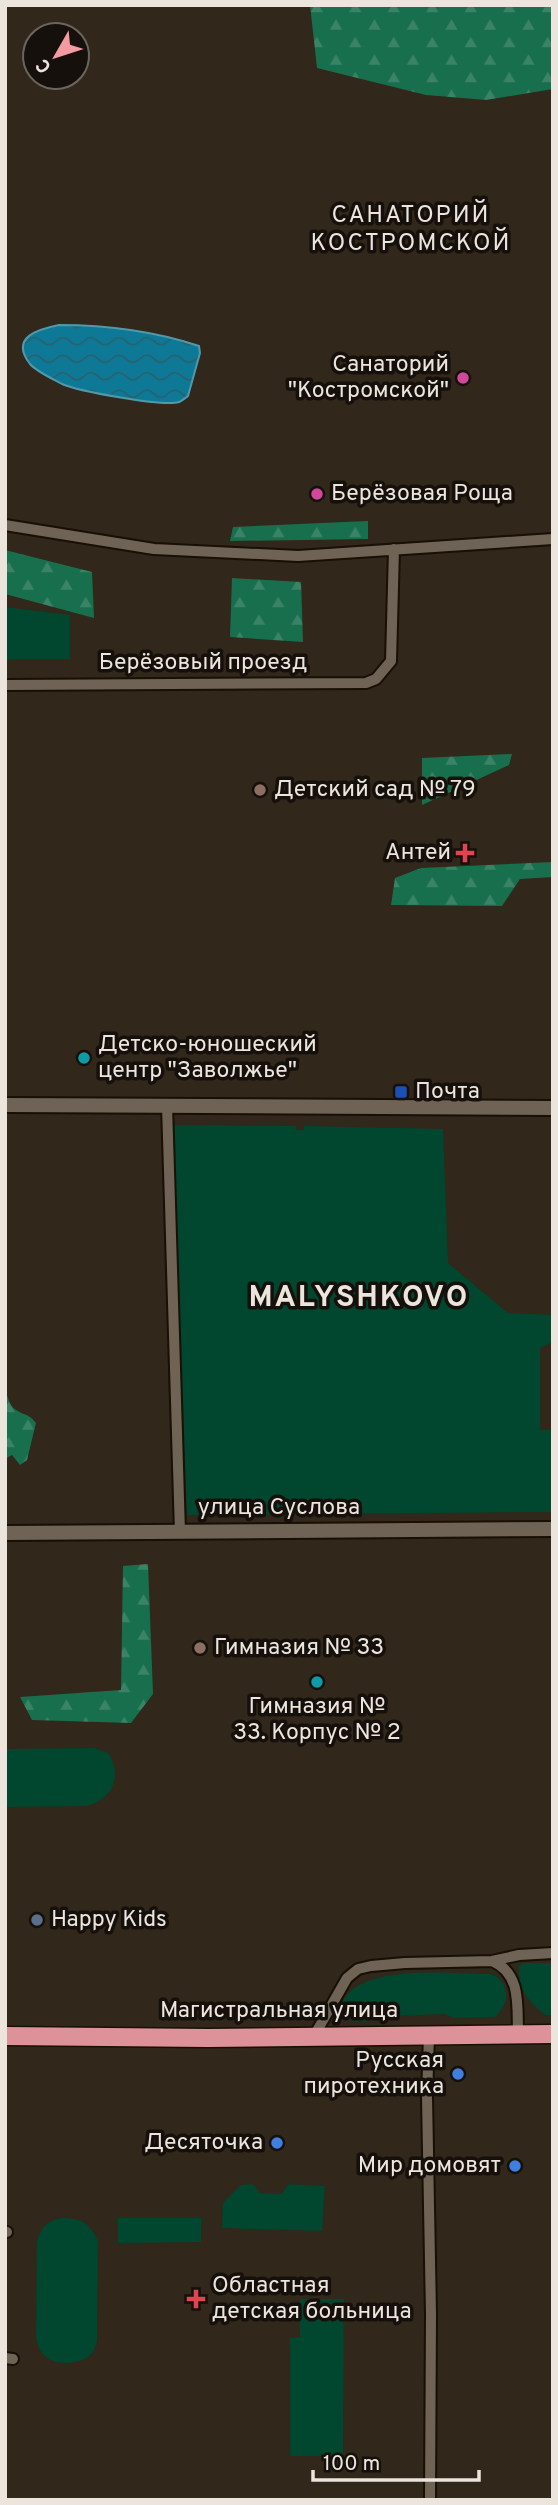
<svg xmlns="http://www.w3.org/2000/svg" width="558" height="2505" font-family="Overpass,sans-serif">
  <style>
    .green { fill: #01462e }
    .forest { fill: url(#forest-firs) }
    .water { fill: url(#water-waves); stroke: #5099ab; stroke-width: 2 }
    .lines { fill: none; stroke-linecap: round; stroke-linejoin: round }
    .minor-casing { stroke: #180f05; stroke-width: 14 }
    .tertiary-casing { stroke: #180f05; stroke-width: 18 }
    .trunk-casing { stroke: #180f05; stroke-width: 21 }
    .minor { stroke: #6e6355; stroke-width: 10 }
    .tertiary { stroke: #6e6355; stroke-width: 14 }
    .trunk { stroke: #dd929a; stroke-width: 18 }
    .hotel-dot { fill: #d1479c; stroke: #15100b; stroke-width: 2.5 }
    .education-dot { fill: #8d6e63; stroke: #15100b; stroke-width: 2.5 }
    .health-dot { fill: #e0444e; stroke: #15100b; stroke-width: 2.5 }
    .culture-dot { fill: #0f9aa8; stroke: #15100b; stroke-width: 2.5 }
    .transit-dot { fill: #1a4fb4; stroke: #15100b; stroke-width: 2.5 }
    .service-dot { fill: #5c6f8a; stroke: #15100b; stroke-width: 2.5 }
    .shop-dot { fill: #3f7fe0; stroke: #15100b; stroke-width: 2.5 }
    .labels { text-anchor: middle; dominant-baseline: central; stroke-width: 7; stroke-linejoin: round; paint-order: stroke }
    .poi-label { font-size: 23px; fill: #ebe5dd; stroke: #15100b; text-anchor: start }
    .street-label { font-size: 23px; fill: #ebe5dd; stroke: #15100b }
    .neighbourhood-label { font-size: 24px; letter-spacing: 2px; fill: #ebe5dd; stroke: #15100b }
    .district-label { font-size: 30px; font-weight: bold; letter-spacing: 2px; fill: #ebe5dd; stroke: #15100b }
  </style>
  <defs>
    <pattern id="forest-firs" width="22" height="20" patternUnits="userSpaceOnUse" patternTransform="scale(1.75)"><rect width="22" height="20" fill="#186f4d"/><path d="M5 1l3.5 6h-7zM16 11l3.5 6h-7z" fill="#3a8366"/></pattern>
    <pattern id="water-waves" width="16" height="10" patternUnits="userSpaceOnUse" patternTransform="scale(1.75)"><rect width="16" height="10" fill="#0e7996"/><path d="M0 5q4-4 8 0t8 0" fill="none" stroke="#276270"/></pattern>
  </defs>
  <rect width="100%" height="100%" fill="#31271a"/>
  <path class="green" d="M5,607l65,8v44h-65z
    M171,1125l125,1v4h8v-4l139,3 5,134 60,50 45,2v27l-13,6v82h13v82l-366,3z
    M94,1748l14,5c16,22 4,47 -21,53l-82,1v-58z
    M522,1963h31v52h-8c-17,-14 -27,-25 -26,-49z
    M490,1974l8,3c12,13 11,27 -3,40l-42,1 -8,-4 -53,2c-9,5 -46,9 -51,-2 -3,-5 0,-11 3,-15 23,-36 108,-25 146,-25z
    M252,2184l9,9 20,1 8,-10 36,2 -3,45 -100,-3 1,-25 18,-18z
    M62,2218c19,0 28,5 36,23l-1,100c0,2 -3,9 -4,11 -9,13 -36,14 -47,5 -7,-5 -8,-12 -10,-20l1,-95c4,-15 10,-21 25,-24z
    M118,2218h83v24l-83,1z
    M300,2299h44l-1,157h-53v-118l10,-1z"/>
  <path class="forest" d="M310,5h243v84l-67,11 -60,-5 -109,-27z
    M368,521v18l-138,2 3,-14z
    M5,550l87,22 2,46 -89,-24z
    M232,578l69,4 2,60 -73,-5z
    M512,754l-3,11 -87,40v-47z
    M553,862v15l-33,2 -18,27 -111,-1 4,-27 26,-10z
    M5,1390c3,5 3,15 11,20 9,6 12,3 20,13l-9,37 -7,5 -8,-10 -7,4z
    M148,1564l5,130 -22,29 -99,-3 -12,-23 101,-7 2,-124z"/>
  <path class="water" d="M59,325c47,0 95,6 140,21l1,7 -12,43c-1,1 -8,6 -9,6 -16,5 -101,-11 -117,-18 -9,-5 -25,-12 -32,-20 -21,-27 9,-35 29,-39z"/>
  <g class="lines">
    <defs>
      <path id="minor" d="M5,525l149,24 144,7 255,-17
        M5,685l361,-2 10,-4 15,-18 3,-112
        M167,1105l13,427
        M492,1961c30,12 25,46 26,73
        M429,2035l-2,62 4,218 -1,185
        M314,2036l33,-58 11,-9 13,-3 34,-3 87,-2 27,-6 34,-2
        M5,2232h2
        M5,2358l8,1"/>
      <path id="tertiary" d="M5,1105l548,3
        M5,1533l548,-4"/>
      <path id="trunk" d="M5,2036l203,2 345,-4"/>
    </defs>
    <use href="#minor" class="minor-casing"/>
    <use href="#tertiary" class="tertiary-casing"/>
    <use href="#trunk" class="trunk-casing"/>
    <use href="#minor" class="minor"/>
    <use href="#tertiary" class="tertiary"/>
    <use href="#trunk" class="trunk"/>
  </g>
  <g class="hotel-dot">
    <circle cx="463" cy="378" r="7"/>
    <circle cx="317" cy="494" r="7"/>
  </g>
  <g class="education-dot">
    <circle cx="260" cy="790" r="7"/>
    <circle cx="200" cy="1648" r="7"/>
  </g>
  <g class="health-dot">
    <path d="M461.5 842.5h7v7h7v7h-7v7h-7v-7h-7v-7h7z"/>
    <path d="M192.5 2288.5h7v7h7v7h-7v7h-7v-7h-7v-7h7z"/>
  </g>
  <g class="culture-dot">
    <circle cx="84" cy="1058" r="7"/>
    <circle cx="317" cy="1682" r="7"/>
  </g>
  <rect class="transit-dot" x="394" y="1085" width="14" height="14" rx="3.5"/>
  <circle class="service-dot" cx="37" cy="1920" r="7"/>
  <g class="shop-dot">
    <circle cx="458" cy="2074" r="7"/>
    <circle cx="277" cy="2143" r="7"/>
    <circle cx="515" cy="2166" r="7"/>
  </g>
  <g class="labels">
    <g class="poi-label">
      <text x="449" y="365" text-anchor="end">Санаторий<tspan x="449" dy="26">"Костромской"</tspan></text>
      <text x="331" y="494">Берёзовая Роща</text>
      <text x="274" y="790">Детский сад № 79</text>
      <text x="451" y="853" text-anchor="end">Антей</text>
      <text x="98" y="1045">Детско-юношеский<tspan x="98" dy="26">центр "Заволжье"</tspan></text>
      <text x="415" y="1092">Почта</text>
      <text x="214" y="1648">Гимназия № 33</text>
      <text x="317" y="1707" text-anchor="middle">Гимназия №<tspan x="317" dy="26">33. Корпус № 2</tspan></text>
      <text x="51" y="1920">Happy Kids</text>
      <text x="444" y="2061" text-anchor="end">Русская<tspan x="444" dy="26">пиротехника</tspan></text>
      <text x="263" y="2143" text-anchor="end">Десяточка</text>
      <text x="501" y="2166" text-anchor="end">Мир домовят</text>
      <text x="212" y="2286">Областная<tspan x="212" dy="26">детская больница</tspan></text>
    </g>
    <g class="street-label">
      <text x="203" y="663">Берёзовый проезд</text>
      <text x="279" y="1508">улица Суслова</text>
      <text x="279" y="2011">Магистральная улица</text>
    </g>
    <g class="neighbourhood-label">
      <text x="411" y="216">САНАТОРИЙ<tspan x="411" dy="28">КОСТРОМСКОЙ</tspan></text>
    </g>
    <g class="district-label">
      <text x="359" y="1298">MALYSHKOVO</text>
    </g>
  </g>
  <rect width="558" height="2505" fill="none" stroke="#ebe5dd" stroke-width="14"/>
  <g transform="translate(56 56) rotate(231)"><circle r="33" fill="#15100b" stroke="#6b655f" stroke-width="2"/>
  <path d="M0-5L12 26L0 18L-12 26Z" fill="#f49aa1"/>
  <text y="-10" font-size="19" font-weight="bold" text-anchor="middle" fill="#ebe5dd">С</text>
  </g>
  <path d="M313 2470v10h166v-10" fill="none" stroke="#ebe5dd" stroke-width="3.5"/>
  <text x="323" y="2470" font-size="21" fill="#ebe5dd" stroke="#15100b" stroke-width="5" paint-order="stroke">100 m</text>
</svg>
